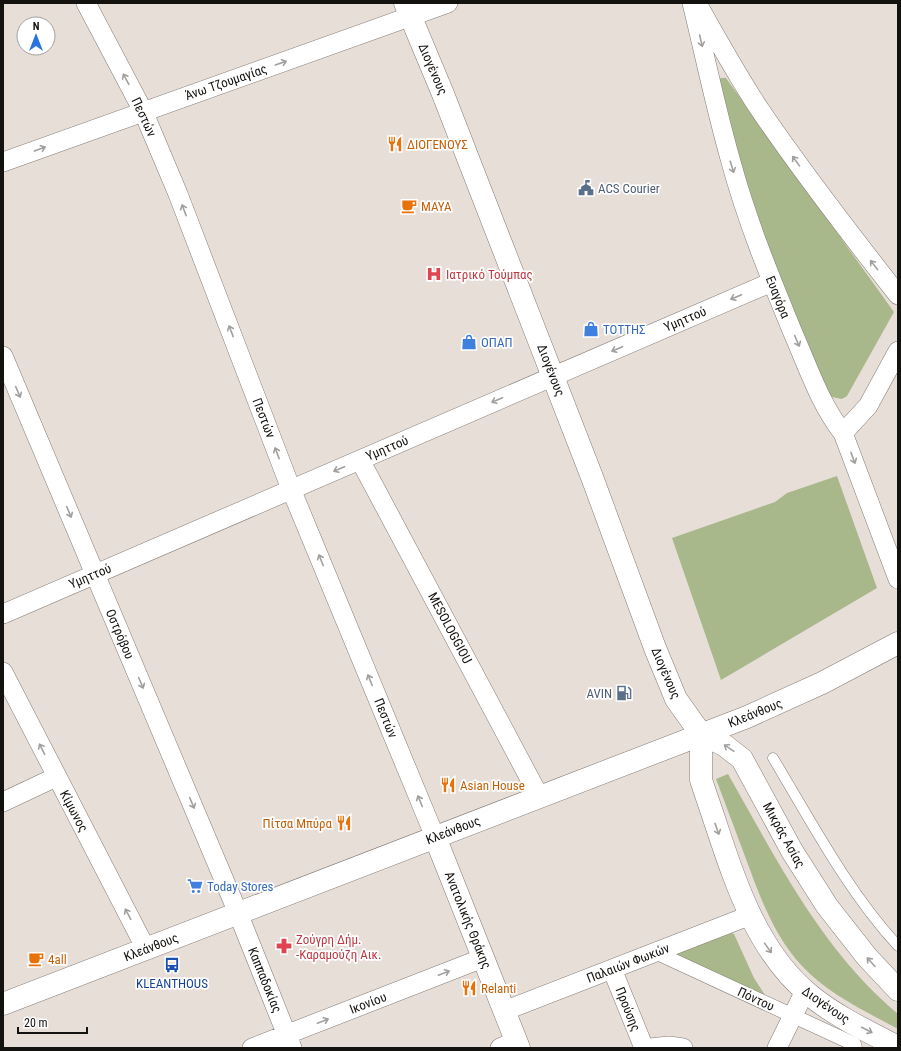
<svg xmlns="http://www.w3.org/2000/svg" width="901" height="1051" font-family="'Roboto Condensed',sans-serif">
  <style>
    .green { fill: #a9b88b }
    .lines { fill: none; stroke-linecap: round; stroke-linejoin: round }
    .service-casing { stroke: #847c76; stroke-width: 11 }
    .pedestrian-casing { stroke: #847c76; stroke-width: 15 }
    .minor-casing { stroke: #847c76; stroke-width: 20 }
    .tertiary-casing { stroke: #847c76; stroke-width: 23 }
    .secondary-casing { stroke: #847c76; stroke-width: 23 }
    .service { stroke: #fff; stroke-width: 10 }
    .pedestrian { stroke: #fff; stroke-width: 14 }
    .minor { stroke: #fff; stroke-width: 19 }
    .tertiary { stroke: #fff; stroke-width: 22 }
    .secondary { stroke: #fff; stroke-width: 22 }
    .oneway { stroke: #a1a09f }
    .labels { text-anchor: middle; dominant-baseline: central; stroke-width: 3.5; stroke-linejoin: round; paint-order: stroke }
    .street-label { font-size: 13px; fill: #14120f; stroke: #fff }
    .food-label { font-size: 13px; fill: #c56008; stroke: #fff; text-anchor: start }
    .service-label { font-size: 13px; fill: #4e5e75; stroke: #fff; text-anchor: start }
    .health-label { font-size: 13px; fill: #be3a42; stroke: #fff; text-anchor: start }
    .shop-label { font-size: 13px; fill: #366cbe; stroke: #fff; text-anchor: start }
    .transit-label { font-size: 13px; fill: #164399; stroke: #fff }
  </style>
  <rect width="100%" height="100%" fill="#e7ded8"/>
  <path class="green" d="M720,78h6l168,234 -47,84 -5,3 -15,-3 -78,-190 -33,-127z
    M837,476l40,112 -156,92 -49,-142 103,-36 12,-9z
    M728,774c49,86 93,175 170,240v15c-33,-18 -70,-35 -96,-63 -28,-30 -42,-69 -56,-107 -10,-27 -20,-53 -30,-80z
    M732,933l2,1 20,44 11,17 -3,1 -90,-41z"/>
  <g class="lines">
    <defs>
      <path id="service" d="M773,758c39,65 74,132 125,188"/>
      <path id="pedestrian" d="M655,952l199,92 1,4"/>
      <path id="minor" d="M86,3l57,108 35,83 113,295 144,348
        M692,3c13,53 24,107 39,159 16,59 39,115 62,171 15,34 27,71 50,100l55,146
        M699,7c19,34 38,68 59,100 44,65 92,127 140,188
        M3,162l445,-159
        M3,356l235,557 54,135
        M843,433l25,-27 30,-55
        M360,460l179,336
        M3,614l769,-332
        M3,672l143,277
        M3,802l53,-25
        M612,969l32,79
        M504,1011l247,-96
        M252,1048l231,-90
        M500,1048l16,-7
        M650,1048l19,-2 14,2
        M777,1048l28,-57"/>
      <path id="tertiary" d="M405,3l38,91 149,383 63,171 21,51 25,35 23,11 18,14 50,92 35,55 40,51 31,33
        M701,734v46l4,12c25,71 45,155 106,204 26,21 58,36 87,51
        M435,837l84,211"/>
      <path id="secondary" d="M3,1004l744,-287 75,-34 76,-40"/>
    </defs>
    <use href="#service" class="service-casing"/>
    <use href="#pedestrian" class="pedestrian-casing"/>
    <use href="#minor" class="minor-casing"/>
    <use href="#tertiary" class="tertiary-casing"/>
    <use href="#secondary" class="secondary-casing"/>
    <use href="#service" class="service"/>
    <use href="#pedestrian" class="pedestrian"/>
    <use href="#minor" class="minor"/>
    <use href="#tertiary" class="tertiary"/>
    <use href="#secondary" class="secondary"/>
  </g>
  <defs><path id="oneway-shaft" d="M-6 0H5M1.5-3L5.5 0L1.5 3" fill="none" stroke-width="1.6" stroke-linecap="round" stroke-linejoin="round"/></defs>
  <g class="oneway">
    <use href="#oneway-shaft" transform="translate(701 41) rotate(77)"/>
    <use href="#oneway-shaft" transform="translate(281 63) rotate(-19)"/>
    <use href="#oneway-shaft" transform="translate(126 79) rotate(-118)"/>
    <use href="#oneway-shaft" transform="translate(40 149) rotate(-20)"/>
    <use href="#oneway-shaft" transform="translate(796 161) rotate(-126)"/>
    <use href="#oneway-shaft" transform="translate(732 167) rotate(73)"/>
    <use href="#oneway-shaft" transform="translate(184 210) rotate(-111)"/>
    <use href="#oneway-shaft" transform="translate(874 265) rotate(-128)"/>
    <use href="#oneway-shaft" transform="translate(736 297) rotate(157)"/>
    <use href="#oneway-shaft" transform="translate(231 331) rotate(-111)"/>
    <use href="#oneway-shaft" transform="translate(797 341) rotate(67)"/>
    <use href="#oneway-shaft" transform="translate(617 349) rotate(157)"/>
    <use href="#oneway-shaft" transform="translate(18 392) rotate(67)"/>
    <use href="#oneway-shaft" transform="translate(497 400) rotate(157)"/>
    <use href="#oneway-shaft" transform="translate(277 453) rotate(-111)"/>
    <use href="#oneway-shaft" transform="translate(853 458) rotate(70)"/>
    <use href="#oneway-shaft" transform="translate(339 469) rotate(157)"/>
    <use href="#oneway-shaft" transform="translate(69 512) rotate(67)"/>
    <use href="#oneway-shaft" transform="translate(321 560) rotate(-112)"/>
    <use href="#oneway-shaft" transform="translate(370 680) rotate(-112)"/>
    <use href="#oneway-shaft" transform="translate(141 683) rotate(67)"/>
    <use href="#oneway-shaft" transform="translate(729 748) rotate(-146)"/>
    <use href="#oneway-shaft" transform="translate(42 749) rotate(-117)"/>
    <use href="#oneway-shaft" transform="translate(420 801) rotate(-112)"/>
    <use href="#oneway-shaft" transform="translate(192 803) rotate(67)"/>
    <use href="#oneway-shaft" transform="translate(717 829) rotate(71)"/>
    <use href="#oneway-shaft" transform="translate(128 914) rotate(-118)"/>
    <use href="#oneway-shaft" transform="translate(768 948) rotate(55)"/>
    <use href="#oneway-shaft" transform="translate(871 962) rotate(-132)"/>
    <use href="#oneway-shaft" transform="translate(444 973) rotate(-21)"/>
    <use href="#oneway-shaft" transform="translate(323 1021) rotate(-21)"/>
    <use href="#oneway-shaft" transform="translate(867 1030) rotate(27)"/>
  </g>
  <defs>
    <symbol id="restaurant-bare" viewBox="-9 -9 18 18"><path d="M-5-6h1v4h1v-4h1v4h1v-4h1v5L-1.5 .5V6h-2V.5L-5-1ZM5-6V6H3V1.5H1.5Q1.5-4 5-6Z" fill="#e8710a" stroke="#fff" stroke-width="2.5" paint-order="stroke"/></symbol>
    <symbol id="civic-bare" viewBox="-9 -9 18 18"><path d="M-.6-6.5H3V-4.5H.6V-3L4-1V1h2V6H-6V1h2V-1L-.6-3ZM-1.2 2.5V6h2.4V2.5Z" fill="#5c6f8a" stroke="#fff" stroke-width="2.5" paint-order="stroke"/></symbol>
    <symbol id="cafe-bare" viewBox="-9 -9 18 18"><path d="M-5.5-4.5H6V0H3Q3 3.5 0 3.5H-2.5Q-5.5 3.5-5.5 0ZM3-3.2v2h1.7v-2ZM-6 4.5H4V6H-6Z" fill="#e8710a" stroke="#fff" stroke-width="2.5" paint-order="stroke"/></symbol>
    <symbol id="hospital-bare" viewBox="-9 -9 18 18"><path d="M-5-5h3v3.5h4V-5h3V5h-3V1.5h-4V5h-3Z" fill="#e0444e" stroke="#fff" stroke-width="2.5" paint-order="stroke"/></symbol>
    <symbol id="shop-bare" viewBox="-9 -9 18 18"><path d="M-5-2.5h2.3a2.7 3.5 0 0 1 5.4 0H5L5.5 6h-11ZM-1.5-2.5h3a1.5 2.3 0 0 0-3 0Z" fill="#3f7fe0" stroke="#fff" stroke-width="2.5" paint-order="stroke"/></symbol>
    <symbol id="fuel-bare" viewBox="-9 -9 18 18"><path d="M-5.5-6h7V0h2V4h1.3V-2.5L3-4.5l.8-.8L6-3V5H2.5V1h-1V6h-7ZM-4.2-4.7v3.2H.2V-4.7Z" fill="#5c6f8a" stroke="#fff" stroke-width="2.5" paint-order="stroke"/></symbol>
    <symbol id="supermarket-bare" viewBox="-9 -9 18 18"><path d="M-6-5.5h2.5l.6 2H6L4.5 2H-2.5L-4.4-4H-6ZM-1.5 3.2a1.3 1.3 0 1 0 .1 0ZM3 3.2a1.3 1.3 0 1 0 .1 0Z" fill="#3f7fe0" stroke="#fff" stroke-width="2.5" paint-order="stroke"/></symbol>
    <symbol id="pharmacy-bare" viewBox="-9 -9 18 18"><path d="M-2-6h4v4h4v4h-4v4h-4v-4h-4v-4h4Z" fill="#e0444e" stroke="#fff" stroke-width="2.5" paint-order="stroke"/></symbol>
    <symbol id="bus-bare" viewBox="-9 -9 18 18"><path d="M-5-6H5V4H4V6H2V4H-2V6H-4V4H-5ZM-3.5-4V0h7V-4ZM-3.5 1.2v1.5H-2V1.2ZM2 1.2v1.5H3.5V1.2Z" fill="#1a4fb4" stroke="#fff" stroke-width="2.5" paint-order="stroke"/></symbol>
  </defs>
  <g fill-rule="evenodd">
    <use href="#restaurant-bare" x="384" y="133" width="22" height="22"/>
    <use href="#civic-bare" x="575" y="177" width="22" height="22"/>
    <use href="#cafe-bare" x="398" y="195" width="22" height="22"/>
    <use href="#hospital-bare" x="423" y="263" width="22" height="22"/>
    <use href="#shop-bare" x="580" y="318" width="22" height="22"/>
    <use href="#shop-bare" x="458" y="331" width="22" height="22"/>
    <use href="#fuel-bare" x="613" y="682" width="22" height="22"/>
    <use href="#restaurant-bare" x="437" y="774" width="22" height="22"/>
    <use href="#restaurant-bare" x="333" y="812" width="22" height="22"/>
    <use href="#supermarket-bare" x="184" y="875" width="22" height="22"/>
    <use href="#pharmacy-bare" x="273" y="935" width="22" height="22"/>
    <use href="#cafe-bare" x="25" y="948" width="22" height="22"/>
    <use href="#bus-bare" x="161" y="954" width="22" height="22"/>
    <use href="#restaurant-bare" x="458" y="977" width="22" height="22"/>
  </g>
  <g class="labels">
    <g class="street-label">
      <text transform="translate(433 69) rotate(67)">Διογένους</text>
      <text transform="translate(226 82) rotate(-19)">Άνω Τζουμαγίας</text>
      <text transform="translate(144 117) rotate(65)">Πεστών</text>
      <text transform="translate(778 297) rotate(68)">Ευαγόρα</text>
      <text transform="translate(685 319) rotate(-23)">Υμηττού</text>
      <text transform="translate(551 370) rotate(69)">Διογένους</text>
      <text transform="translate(264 418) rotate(69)">Πεστών</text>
      <text transform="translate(387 448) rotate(-23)">Υμηττού</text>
      <text transform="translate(90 576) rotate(-23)">Υμηττού</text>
      <text transform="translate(450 628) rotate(62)">MESOLOGGIOU</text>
      <text transform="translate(120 634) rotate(67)">Οστρόβου</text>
      <text transform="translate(666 673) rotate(67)">Διογένους</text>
      <text transform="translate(755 713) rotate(-22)">Κλεάνθους</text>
      <text transform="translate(386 718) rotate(68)">Πεστών</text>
      <text transform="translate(74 811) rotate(62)">Κίμωνος</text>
      <text transform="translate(453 830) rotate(-21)">Κλεάνθους</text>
      <text transform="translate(784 835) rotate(61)">Μικράς Ασίας</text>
      <text transform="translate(468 920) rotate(68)">Ανατολικής Θράκης</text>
      <text transform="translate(151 947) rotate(-21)">Κλεάνθους</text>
      <text transform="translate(628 963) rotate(-21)">Παλαιών Φωκών</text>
      <text transform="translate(265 980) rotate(68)">Καππαδοκίας</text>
      <text transform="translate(756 999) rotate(25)">Πόντου</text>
      <text transform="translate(368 1003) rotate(-21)">Ικονίου</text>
      <text transform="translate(826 1005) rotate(35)">Διογένους</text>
      <text transform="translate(628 1009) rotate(68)">Προύσης</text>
    </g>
    <g class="food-label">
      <text x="407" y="144">ΔΙΟΓΕΝΟΥΣ</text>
      <text x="421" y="206">MAYA</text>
      <text x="460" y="785">Asian House</text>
      <text x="332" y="823" text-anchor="end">Πίτσα Μπύρα</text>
      <text x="48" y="959">4all</text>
      <text x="481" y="988">Relanti</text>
    </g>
    <g class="service-label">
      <text x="598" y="188">ACS Courier</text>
      <text x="612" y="693" text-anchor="end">AVIN</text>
    </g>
    <g class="health-label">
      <text x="446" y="274">Ιατρικό Τούμπας</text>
      <text x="296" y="939">Ζούγρη Δήμ.<tspan x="296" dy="15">-Καραμούζη Αικ.</tspan></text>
    </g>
    <g class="shop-label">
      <text x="603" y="329">ΤΟΤΤΗΣ</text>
      <text x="481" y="342">ΟΠΑΠ</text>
      <text x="207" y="886">Today Stores</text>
    </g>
    <g class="transit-label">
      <text x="172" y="983">KLEANTHOUS</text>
    </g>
  </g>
  <rect width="901" height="1051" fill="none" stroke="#14120f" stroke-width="8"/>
  <g transform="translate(36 36)"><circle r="19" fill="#ffffff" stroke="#a1a09f"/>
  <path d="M0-3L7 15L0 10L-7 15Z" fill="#2873df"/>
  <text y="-6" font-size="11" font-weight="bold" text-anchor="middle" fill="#14120f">N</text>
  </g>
  <path d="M18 1027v6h69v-6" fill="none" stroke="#14120f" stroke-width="2"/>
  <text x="24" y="1027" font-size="12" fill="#14120f" stroke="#ffffff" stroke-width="3" paint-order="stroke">20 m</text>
</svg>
